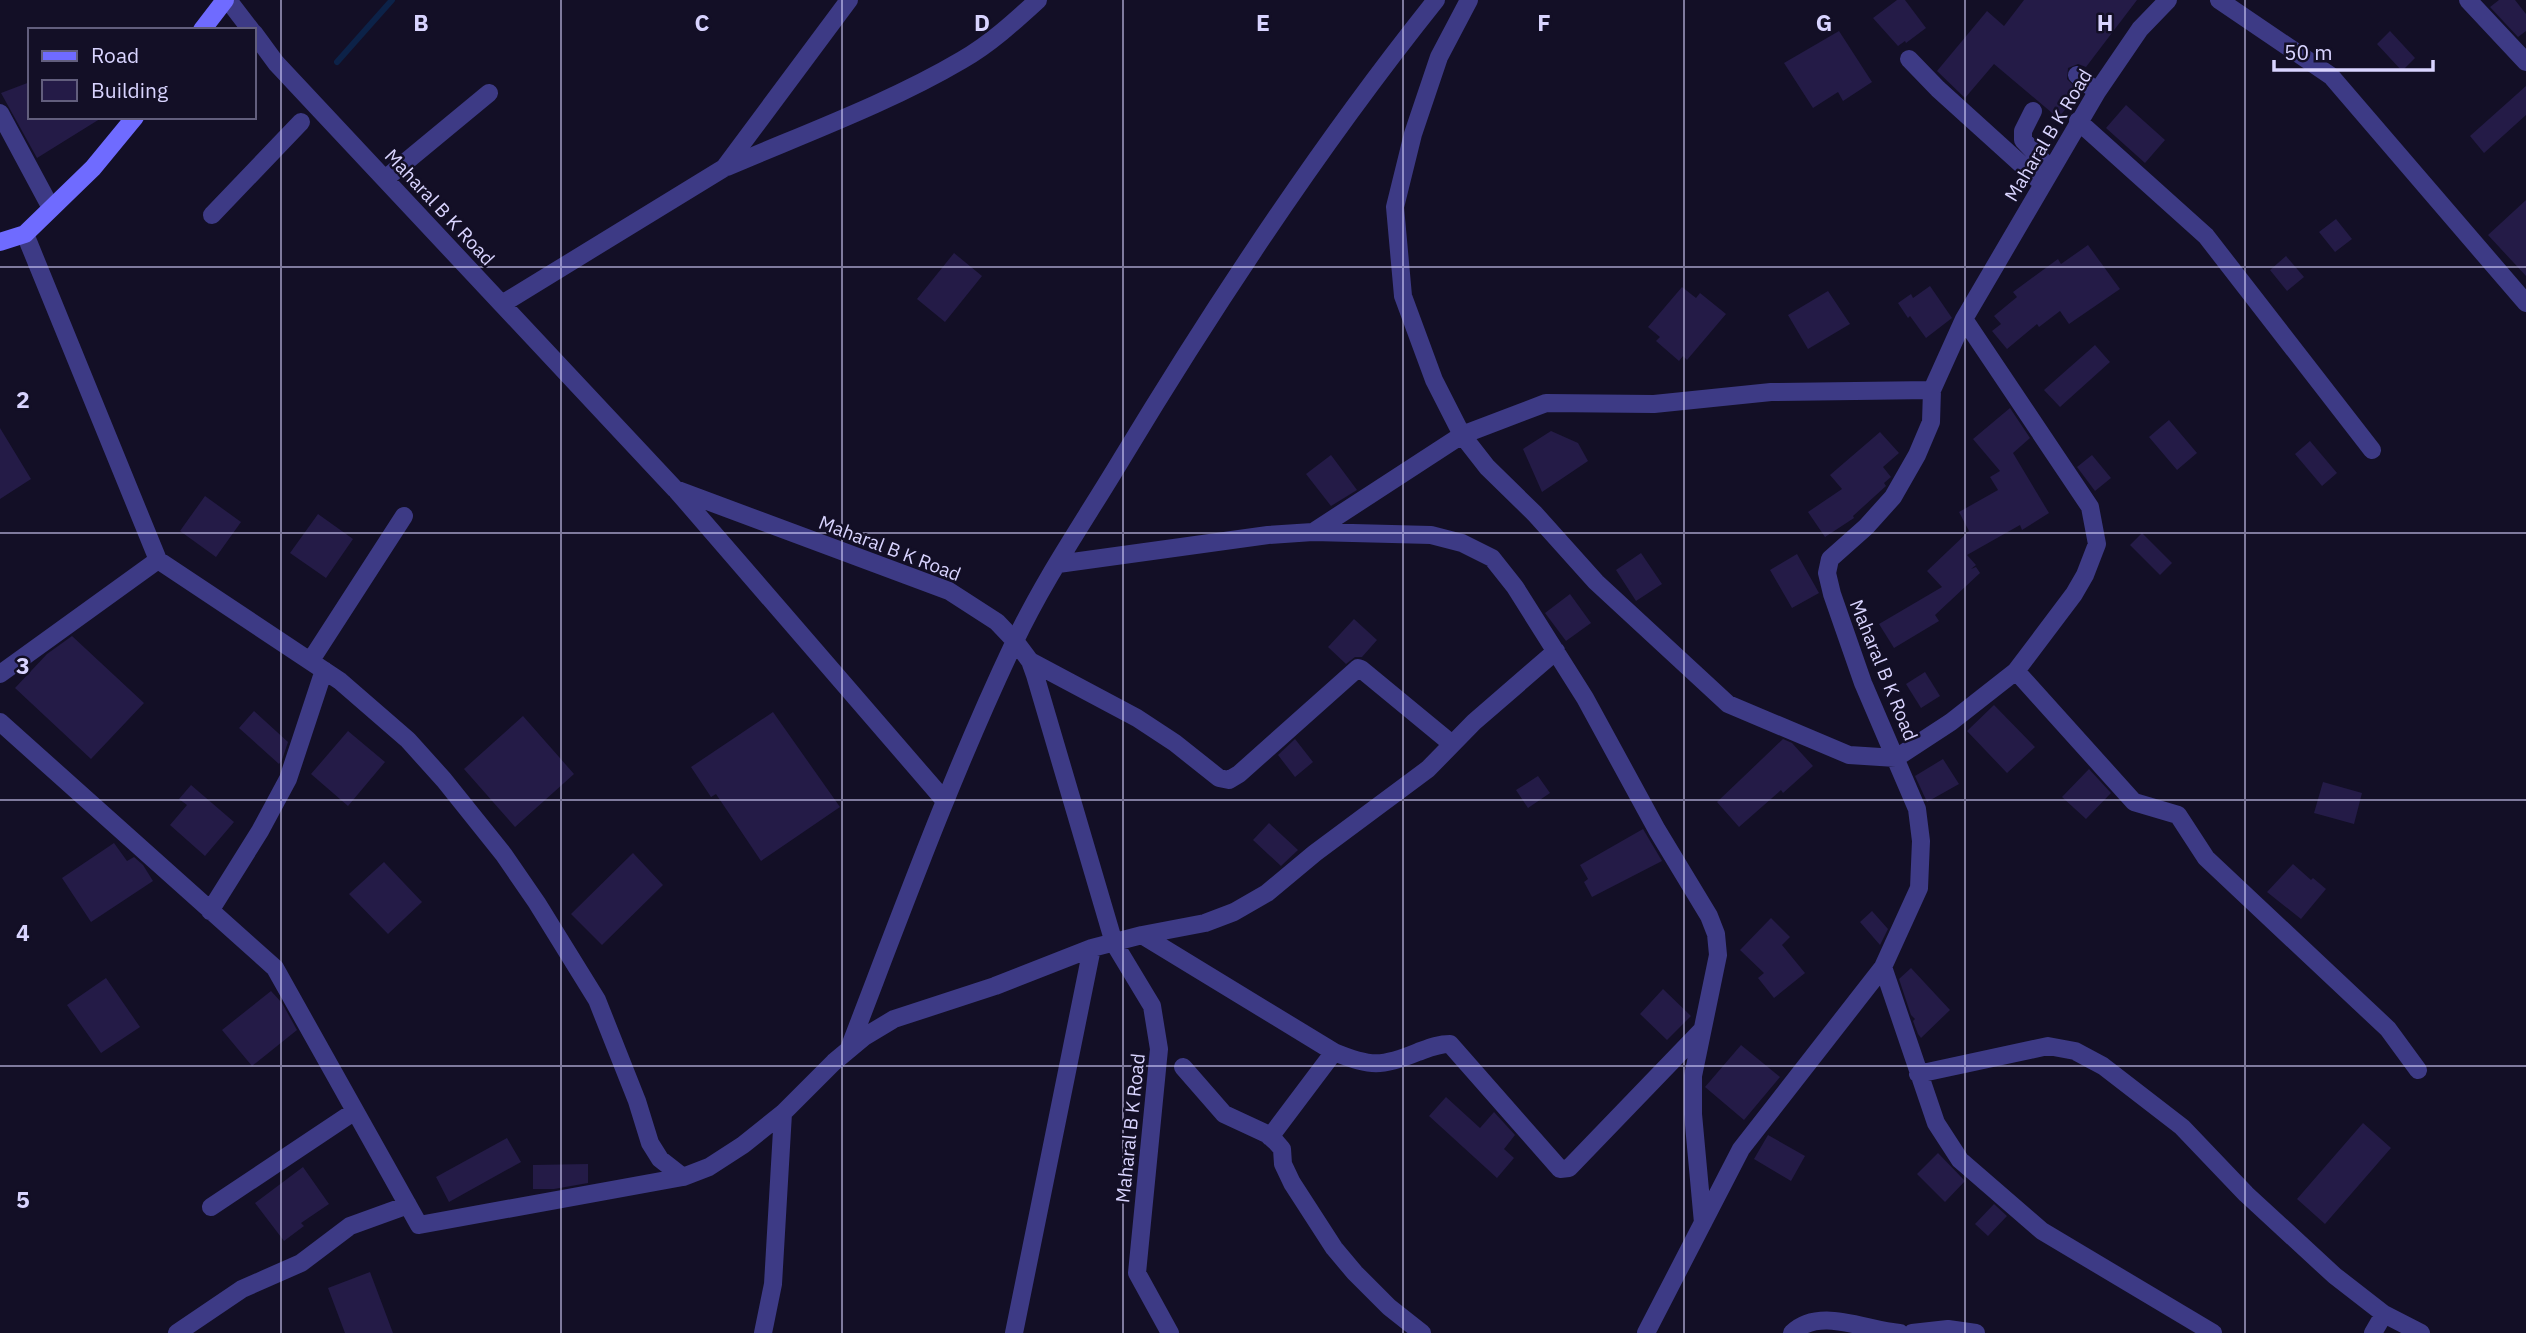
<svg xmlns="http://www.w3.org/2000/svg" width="2526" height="1333" font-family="'IBM Plex Sans',sans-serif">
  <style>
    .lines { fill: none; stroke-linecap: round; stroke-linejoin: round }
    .stream { stroke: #0c2248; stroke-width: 6 }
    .building { fill: #241b47 }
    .street { stroke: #3d3a85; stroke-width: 18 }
    .secondary { stroke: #6f6bff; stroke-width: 18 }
    .grid { fill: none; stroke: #d9d4ff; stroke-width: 2; stroke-opacity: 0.55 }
    .labels { text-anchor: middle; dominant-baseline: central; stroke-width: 5; stroke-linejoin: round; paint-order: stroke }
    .street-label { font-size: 19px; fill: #d9d4ff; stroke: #130f26 }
    .grid-label { font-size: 23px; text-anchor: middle; font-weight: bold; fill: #d9d4ff; stroke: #130f26; stroke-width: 5; stroke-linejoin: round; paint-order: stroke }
  </style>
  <rect width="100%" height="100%" fill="#130f26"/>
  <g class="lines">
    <path class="stream" d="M337,62l55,-62"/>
  </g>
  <path class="building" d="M1897,0h8l21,28 -20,15 -1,-2 -7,5 -25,-28z
    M2024,0h113l-51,67 -8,-3 -10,4 -1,11 13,13 -22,26 -64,-54 -29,34 -28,-27 50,-60 17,15z
    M2499,0h16l11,14v17l-8,6 -28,-30z
    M1839,31l33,51 -29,19 -5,-9 -25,16 -29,-45z
    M2390,31l25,27 -13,13 -25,-27z
    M30,82v35h73l-66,41 -36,-65z
    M2526,86v29l-42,38 -14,-17z
    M2126,105l39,35 -20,23 -39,-35z
    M2526,200v76l-38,-41z
    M2336,219l16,20 -17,13 -16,-20z
    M2088,245l32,44 -51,35 -9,-13 -21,16 -2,-3 -30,25 -15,-18 9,-7 -7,-8 23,-19 -4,-5 45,-33 3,5z
    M954,253l28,23 -37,46 -28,-23z
    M2286,256l18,21 -17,14 -17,-21z
    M1930,286l22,32 -26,20 -16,-22 -2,2 -10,-15 13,-9 2,4z
    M1682,287l14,11 4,-5 26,21 -39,46 -4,-4 -4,5 -23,-20 4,-4 -12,-10z
    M1828,291l22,33 -42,25 -20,-34z
    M2095,345l15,17 -50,45 -16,-17z
    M2010,408l20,30 -17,15 36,60 -27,17 -2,-5 -53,30 9,10 -5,4 5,-2 4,6 -45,42 4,6 -45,27 -15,-24 63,-37 -15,-16 42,-40 -10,-19 39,-22 -8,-13 10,-6 -27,-32z
    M2169,420l28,33 -20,17 -28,-33z
    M0,428l31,51 -31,20z
    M1551,431l27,12 10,18 -46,31 -19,-43z
    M1880,432l19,21 -16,14 8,10 -7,6 2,3 -33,30 1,2 -29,19 -17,-25 34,-23 -12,-14z
    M2310,441l27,32 -15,13 -27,-32z
    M1331,455l26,35 -26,16 -25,-32z
    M2092,455l19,23 -16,13 -18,-24z
    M205,496l36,26 -25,35 -36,-26z
    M318,514l35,25 -27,39 -36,-25z
    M2142,533l30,30 -12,12 -30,-30z
    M1641,553l21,31 -26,17 -20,-31z
    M1797,554l22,39 -27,15 -22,-38z
    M1570,594l21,29 -25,18 -21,-28z
    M1354,619l23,21 -15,17h-7l-9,7 -18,-17z
    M72,636l72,67 -53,56 -76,-71 32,-34z
    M1925,672l15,24 -19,12 -15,-24z
    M1994,705l41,42 -28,26 -40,-42z
    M254,711l34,31 -6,18 -3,4 -40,-36z
    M773,712l67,95 -79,54 -45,-67 -5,3 -20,-30z
    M523,716l51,58 -59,53 -51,-58z
    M348,731l37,31 -37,44 -37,-32z
    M1295,739l18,23 -18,15 -17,-22z
    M1783,739l9,4 21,23 -30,27 -2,-3 -42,37 -22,-25z
    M1943,759l16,25 -32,18 -12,-26z
    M2089,769l22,24 -25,26 -24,-22z
    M1538,776l12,17 -22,15 -12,-18z
    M2323,782l39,11 -8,31 -40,-11z
    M191,785l43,37 -29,34 -35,-31 17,-20 -8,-6z
    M1269,823l29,27 -17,16 -28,-26z
    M1643,829l19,32 -70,36 -8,-15 4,-3 -8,-14z
    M114,843l13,18 7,-4 9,8 10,16 -62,41 -29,-44z
    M633,853l30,32 -61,60 -31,-31z
    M384,862l38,40 -34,32 -39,-40z
    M2293,864l18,16 2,-2 13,11 -25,30 -34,-27z
    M1872,911l16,18 -8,16 -20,-23z
    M1771,918l19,19 -8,8 23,28 -31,25 -16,-20 6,-5 -24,-23z
    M1911,968l39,42 -29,28 -3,-4 -5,-13 2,-2 -4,-4 -12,-36z
    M106,978l34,49 -39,26 -34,-48z
    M1663,989l28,27 -24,24 -27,-26z
    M271,991l11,12 15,27 -45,36 -30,-36z
    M1741,1045l39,32 -36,43 -39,-33z
    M1446,1097l34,31 14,-16 21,23 -11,14 10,9 -17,20 -68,-62z
    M2363,1123l28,25 -66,76 -28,-25z
    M1768,1135l37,21 -14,25 -37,-22z
    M507,1138l14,24 -72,40 -13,-25z
    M1938,1153l27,28 -20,21 -28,-28z
    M588,1164v19l-34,6h-21v-24z
    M303,1167l26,37 -28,19 3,3 -20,15 -29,-38z
    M1994,1204l13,12 -19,20 -13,-12z
    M370,1272l23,61h-48l-17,-45z"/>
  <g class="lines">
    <path class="street" d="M228,0l23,30
      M1469,0l-30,57 -26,77 -18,73 8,89 31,84 28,55 25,32 48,47 61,68 132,122 121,51 47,3 55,-36 65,-51 118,131 44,13 28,43 182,171 30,41
      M2219,0l112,76 195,227
      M2468,0l58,62
      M254,33l22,30 399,426 274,102 48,31 18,19 15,20 5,14 79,268 38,63 7,43 -22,224 33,60
      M1909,59l29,30 105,95
      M2077,75l20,17
      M2033,111l-10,20v9l28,30
      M0,113l51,95
      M2078,121l128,115 166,214
      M727,167c77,-33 164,-65 235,-107 28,-16 52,-38 76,-60
      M385,179l104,-86
      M212,215l89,-93
      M502,304l222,-136 125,-168
      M1964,319l126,188 7,37 -12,31 -11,19 -58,77
      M677,491l268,310
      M1313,532l149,-97 84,-32 108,1 117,-12 161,-2
      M158,560l182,121 68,59 36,40 60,75 33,48 60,97 40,101 13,42 10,16 23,18
      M1058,564l210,-29 45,-3 118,3 31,8 30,15 23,29 70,111 72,132 52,86 7,18 2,21 -25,121v38l10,109
      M311,660l93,-144
      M1030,661l107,57 38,25 44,35 10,2 10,-6 119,-106 3,1 91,75
      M0,674l158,-114 -133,-326
      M0,722l275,246 144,257 264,-48 26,-10 34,-22 40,-32 51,-51 30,-25 30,-18 101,-33 97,-38 50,-13 63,-12 29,-11 33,-19 48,-40 113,-84 46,-47 82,-71
      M210,911l50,-80 28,-52 36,-109
      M1142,935l192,117c36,15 48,15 84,0 11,-4 20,-8 32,-8l110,125 9,-1 133,-138
      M1883,967l53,156 24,37 82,71 171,102
      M850,1046c52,-135 102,-272 164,-403 30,-64 71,-123 107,-183 96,-159 199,-315 315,-460
      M1183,1067l41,47 43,20 9,8 6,7 1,15 9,19 42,65 21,25 34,34 33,26
      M1918,1074l130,-28 27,5 28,15 79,61 64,67 89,82 49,38 37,19
      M1270,1137l64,-85
      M211,1207l144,-96
      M177,1333l65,-44 59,-26 49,-37 58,-21
      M763,1333l10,-49 10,-171
      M1014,1333l78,-385
      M1646,1333l95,-184 142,-182 36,-79 2,-47 -4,-32 -54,-126 -31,-89 -5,-21 3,-14 36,-32 27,-30 24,-42 14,-33 1,-32 32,-71 133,-227 43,-63 28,-29
      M1792,1333c28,-27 74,-2 108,0
      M1912,1333l36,-4 28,4
      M2373,1333l11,-19"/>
    <path class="secondary" d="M202,30l23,-30
      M0,242l25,-8 68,-66 42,-51"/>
  </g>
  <path class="grid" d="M281,0v1333M561,0v1333M842,0v1333M1123,0v1333M1403,0v1333M1684,0v1333M1965,0v1333M2245,0v1333M0,267h2526M0,533h2526M0,800h2526M0,1066h2526"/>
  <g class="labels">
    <g class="street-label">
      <text transform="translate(2048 135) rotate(-59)">Maharal B K Road</text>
      <text transform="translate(440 207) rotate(47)">Maharal B K Road</text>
      <text transform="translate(890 548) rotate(21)">Maharal B K Road</text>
      <text transform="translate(1884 670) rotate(68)">Maharal B K Road</text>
      <text transform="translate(1130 1128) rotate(-84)">Maharal B K Road</text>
    </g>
  </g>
  <g class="grid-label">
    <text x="421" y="31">B</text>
    <text x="702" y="31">C</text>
    <text x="982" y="31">D</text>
    <text x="1263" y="31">E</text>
    <text x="1544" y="31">F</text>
    <text x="1824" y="31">G</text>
    <text x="2105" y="31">H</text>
    <text x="23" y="408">2</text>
    <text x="23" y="674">3</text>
    <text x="23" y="941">4</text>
    <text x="23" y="1208">5</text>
  </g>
  <rect x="28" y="28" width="228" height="91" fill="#130f26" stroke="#625e7d" stroke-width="2"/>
  <rect x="42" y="51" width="35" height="10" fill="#6f6bff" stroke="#625e7d" stroke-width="2"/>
  <text x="91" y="63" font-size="21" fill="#d9d4ff">Road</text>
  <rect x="42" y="80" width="35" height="21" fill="#241b47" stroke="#625e7d" stroke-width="2"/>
  <text x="91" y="98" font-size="21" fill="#d9d4ff">Building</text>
  <path d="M2274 60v10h159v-10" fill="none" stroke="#d9d4ff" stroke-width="3.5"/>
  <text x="2284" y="60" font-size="21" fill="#d9d4ff" stroke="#130f26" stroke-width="5" paint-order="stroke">50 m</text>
</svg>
